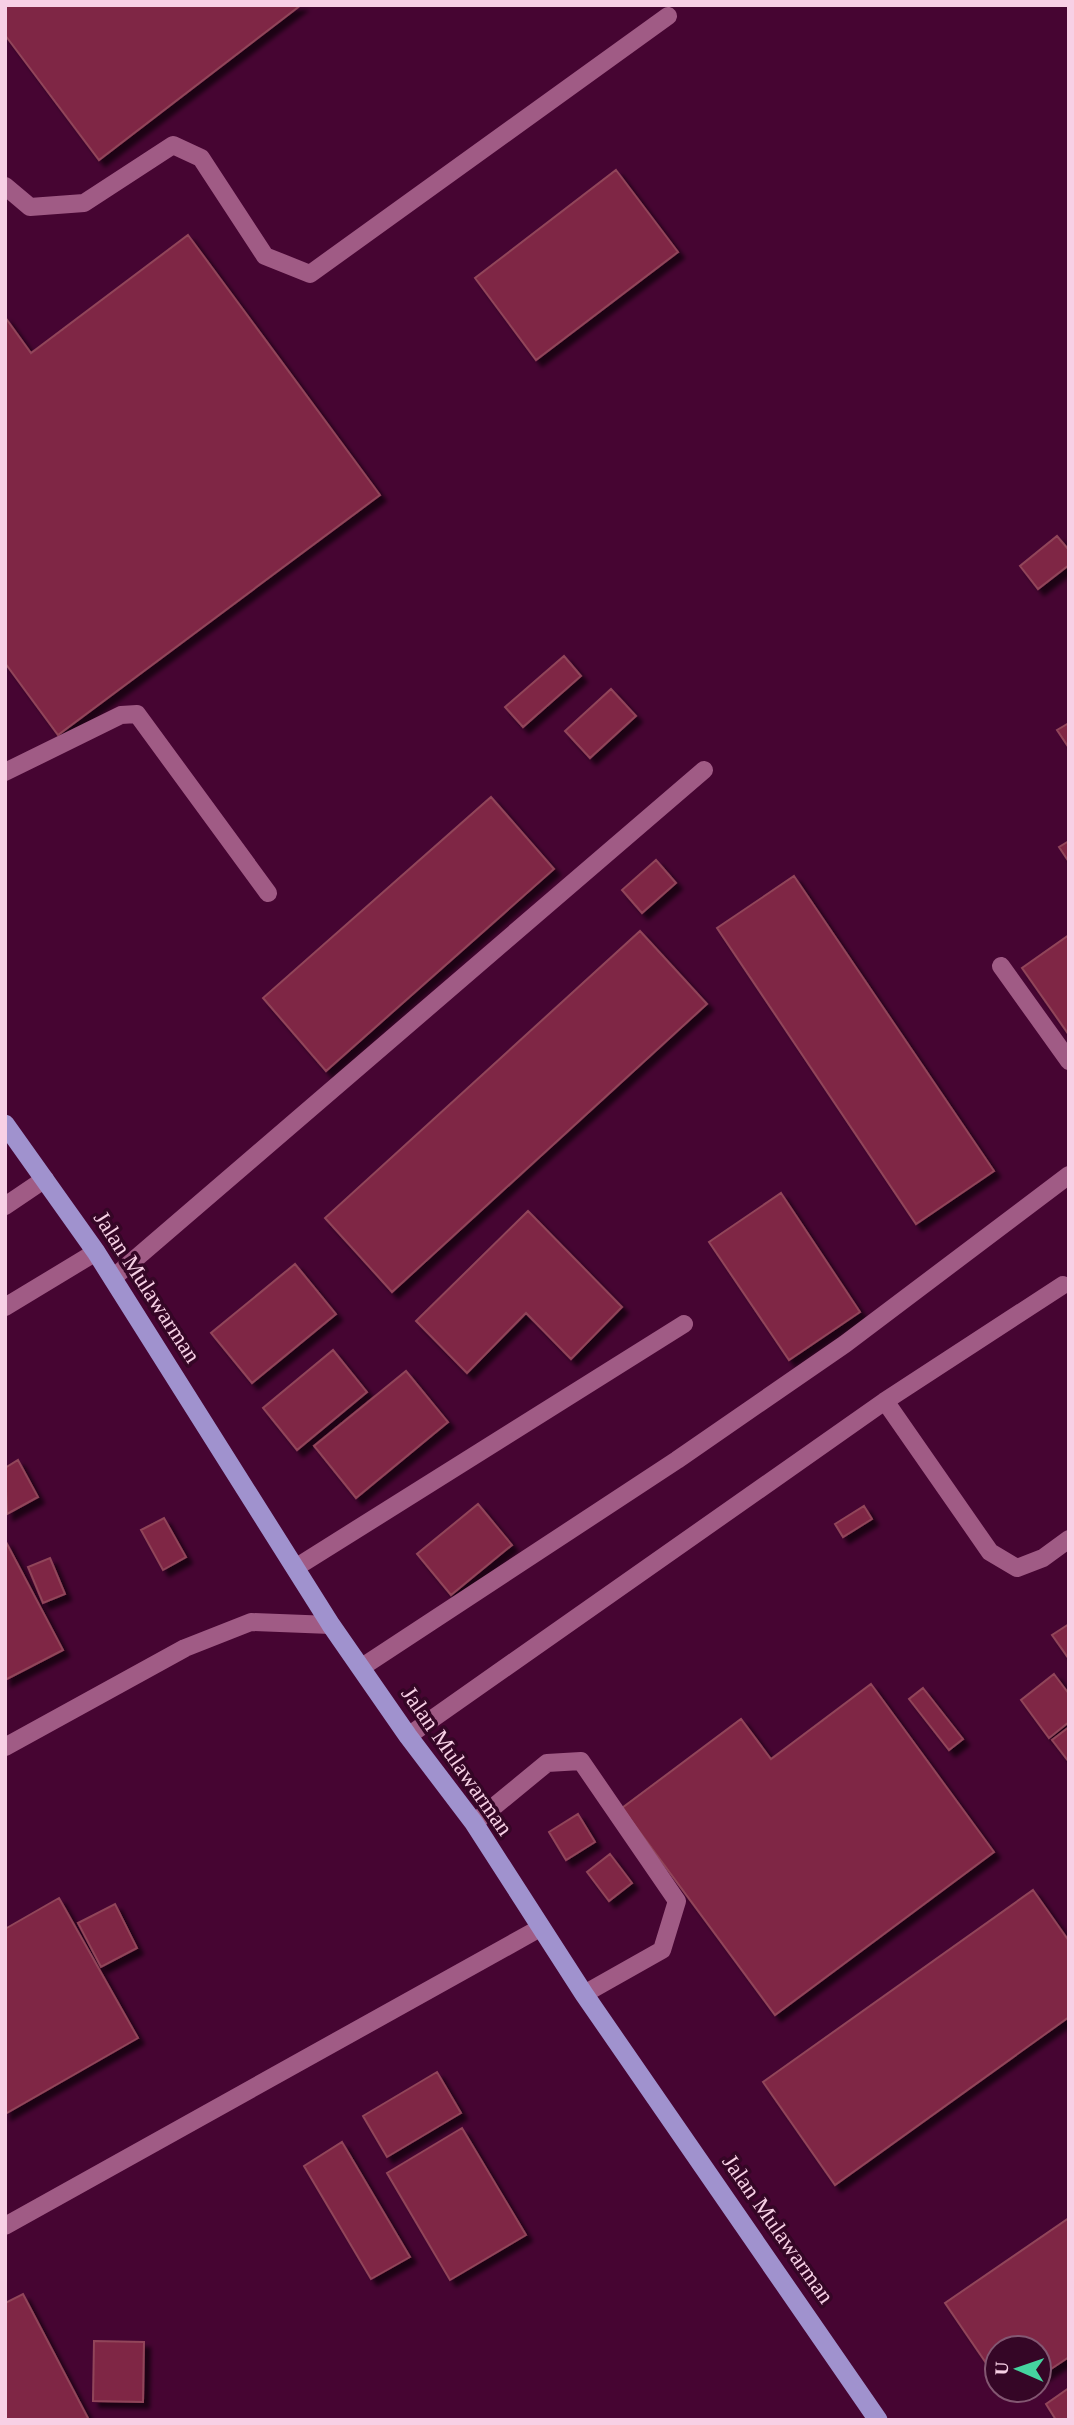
<svg xmlns="http://www.w3.org/2000/svg" width="1074" height="2425" font-family="'Times New Roman',serif">
  <style>
    .building { fill: #7f2844; stroke: #91455a; stroke-width: 2; filter: url(#shadow) }
    .lines { fill: none; stroke-linecap: round; stroke-linejoin: round }
    .service { stroke: #a05b85; stroke-width: 18 }
    .minor { stroke: #a05b85; stroke-width: 18 }
    .trunk { stroke: #a092ce; stroke-width: 19 }
    .labels { text-anchor: middle; dominant-baseline: central; stroke-width: 7; stroke-linejoin: round; paint-order: stroke }
    .street-label { font-size: 23px; fill: #f7d0e5; stroke: #350626 }
  </style>
  <defs>
    <filter id="shadow"><feDropShadow dx="6" dy="6" stdDeviation="2" flood-color="#0009"/></filter>
  </defs>
  <rect width="100%" height="100%" fill="#460532"/>
  <path class="building" d="M5,5h296l-202,155 -94,-125z
    M616,170l62,82 -142,108 -61,-82z
    M188,235l192,260 -322,240 -53,-72v-346l26,36z
    M1057,536l12,14v15l-31,24 -18,-23z
    M564,656l17,20 -58,51 -18,-20z
    M611,689l25,27 -46,42 -25,-27z
    M1069,723v25l-12,-18z
    M491,797l63,72 -228,202 -63,-73z
    M1069,841v21l-10,-15z
    M656,860l20,23 -34,30 -20,-23z
    M794,876l200,295 -78,53 -199,-296z
    M640,931l67,73 -315,288 -67,-74z
    M1069,935v100l-47,-67z
    M781,1193l79,119 -71,48 -80,-118z
    M528,1211l94,96 -51,52 -45,-46 -59,60 -51,-52z
    M295,1264l41,50 -84,69 -41,-50z
    M333,1350l34,42 -70,58 -34,-42z
    M406,1371l42,51 -92,76 -42,-52z
    M18,1460l20,37 -31,17 -2,-46z
    M478,1504l34,41 -61,50 -34,-41z
    M864,1506l8,13 -29,18 -8,-13z
    M164,1518l22,39 -23,13 -22,-40z
    M5,1540l58,110 -58,30z
    M50,1558l15,36 -22,9 -15,-36z
    M1069,1624v35l-17,-24z
    M1054,1674l15,20v28l-20,16 -28,-38z
    M871,1684l123,168 -219,163 -153,-207 119,-89 30,40z
    M923,1688l40,51 -14,11 -40,-51z
    M1069,1727v35l-17,-22z
    M578,1814l17,28 -29,18 -17,-28z
    M610,1854l22,29 -23,18 -22,-29z
    M1033,1890l36,51v76l-234,168 -72,-103z
    M59,1898l79,140 -133,76v-185z
    M115,1904l22,44 -36,19 -23,-44z
    M437,2072l24,41 -74,44 -24,-41z
    M462,2128l64,107 -76,45 -63,-107z
    M342,2142l68,115 -39,22 -67,-113z
    M1069,2218v139l-30,20v-29h-42v31l-52,-76z
    M23,2294l66,126h-84v-117z
    M94,2341l50,1 -1,60 -50,-1z
    M1069,2388v32h-13l-10,-16z"/>
  <g class="lines">
    <path class="service" d="M5,186l25,21 54,-4 89,-58 28,13 64,98 45,18 358,-258
      M5,772l116,-57 16,-1 131,179
      M1001,966l68,95
      M113,1278l591,-508
      M5,1307l91,-55
      M885,1401l105,151 27,16 26,-10 26,-19
      M295,1568l389,-244
      M362,1667l315,-207 168,-116 224,-169
      M408,1736l477,-335 178,-116
      M5,1747l180,-99 66,-26 80,3
      M474,1823l73,-60 34,-2 96,140 -15,49 -78,44
      M5,2226l535,-298"/>
    <path class="minor" d="M5,1206l40,-27"/>
    <path class="trunk" d="M5,1124l91,128 235,373 77,111 66,87 110,171 294,426"/>
  </g>
  <g class="labels">
    <g class="street-label">
      <text transform="translate(147 1287) rotate(57)">Jalan Mulawarman</text>
      <text transform="translate(457 1761) rotate(55)">Jalan Mulawarman</text>
      <text transform="translate(778 2229) rotate(55)">Jalan Mulawarman</text>
    </g>
  </g>
  <rect width="1074" height="2425" fill="none" stroke="#f7d0e5" stroke-width="14"/>
  <g transform="translate(1018 2369) rotate(272)"><circle r="33" fill="#350626" stroke="#835772" stroke-width="2"/>
  <path d="M0-5L12 26L0 18L-12 26Z" fill="#45d49f"/>
  <text y="-10" font-size="19" font-weight="bold" text-anchor="middle" fill="#f7d0e5">U</text>
  </g>
</svg>
